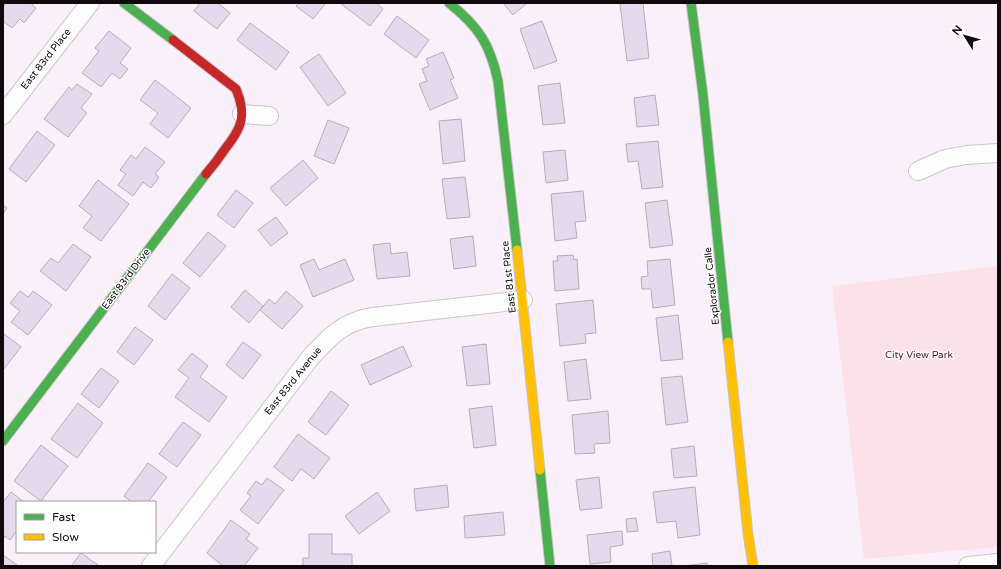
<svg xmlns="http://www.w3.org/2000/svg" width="1001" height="569" font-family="'Varela Round',sans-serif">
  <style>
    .green { fill: #fde1ea }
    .building { fill: #e6d8ed; stroke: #b5aeb6 }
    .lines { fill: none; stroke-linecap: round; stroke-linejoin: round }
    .street-casing { stroke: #ccc4cb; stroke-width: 20 }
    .fast-casing { stroke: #ccc4cb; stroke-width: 11 }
    .slow-casing { stroke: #ccc4cb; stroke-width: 11 }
    .jam-casing { stroke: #ccc4cb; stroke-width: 11 }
    .street { stroke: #fefdfe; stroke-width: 18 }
    .fast { stroke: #4caf50; stroke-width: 9 }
    .slow { stroke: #ffc107; stroke-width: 9 }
    .jam { stroke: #c62828; stroke-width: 9 }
    .labels { text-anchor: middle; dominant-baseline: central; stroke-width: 3; stroke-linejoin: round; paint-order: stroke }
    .street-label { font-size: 10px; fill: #100a0f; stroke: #fff }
    .park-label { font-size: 10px; fill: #4e0e23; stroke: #fff }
  </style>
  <rect width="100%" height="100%" fill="#faf0fa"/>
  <path class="green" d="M998,266v281l-134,12 -32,-273z"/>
  <path class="building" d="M3,3h30l-1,2 4,3 -12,15 -4,-4 -8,9 -9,-7v-14l2,-2z
    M200,3h18l12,10 -13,16 -23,-18z
    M299,3h27l-13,16 -17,-13z
    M340,3h36l7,6 -13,17z
    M503,3h24l-14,12z
    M627,3h16l6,55 -22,3 -7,-57z
    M397,16l32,24 -13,18 -32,-24z
    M542,21l15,40 -23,8 -14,-40z
    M250,23l39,29 -13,18 -39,-30z
    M109,31l22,17 -11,15 8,6 -8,10 -8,-6 -11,14 -19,-14 17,-22 -4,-3z
    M443,52l11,26 -4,2 8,18 -28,12 -11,-26 8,-3 -5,-12 7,-3 -3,-7z
    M319,54l27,39 -18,13 -28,-39z
    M155,80l36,28 -23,30 -18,-14 8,-11 -18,-13z
    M560,83l5,40 -22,2 -5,-39z
    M77,84l15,10 -11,14 6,5 -19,24 -24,-18 25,-32 3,3z
    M655,95l4,30 -22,2 -3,-29z
    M461,119l4,42 -22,3 -4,-43z
    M328,120l21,8 -15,36 -20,-8z
    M37,131l18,14 -29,37 -17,-13z
    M658,141l5,46 -21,2 -4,-28 -10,1 -2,-18z
    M145,147l20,15 -10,12 4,3 -8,11 -8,-6 -10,14 -15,-11 8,-11 -6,-4 11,-15 5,4z
    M565,150l3,30 -22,3 -3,-31z
    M303,160l15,18 -32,28 -16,-18z
    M465,177l5,40 -23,2 -5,-40z
    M98,180l31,24 -28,37 -18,-13 9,-12 -13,-10z
    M236,190l17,13 -19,25 -17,-13z
    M583,191l3,30 -11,1 2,16 -22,3 -4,-47z
    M667,200l6,45 -23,3 -5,-45z
    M3,205l4,3 -4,6z
    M276,217l12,16 -17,13 -13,-16z
    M208,232l18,14 -26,31 -17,-14z
    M473,236l3,30 -22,3 -4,-30z
    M390,243l1,11 16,-2 3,24 -33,3 -4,-34z
    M73,244l18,13 -25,34 -26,-20 11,-13 7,5z
    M573,255l1,5 3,-1 2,30 -24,2 -2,-30h5l-1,-5z
    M314,259l5,11 26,-11 9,21 -41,17 -13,-32z
    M670,259l5,46 -22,3 -2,-19h-9l-1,-12 7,-1 -1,-15z
    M172,274l18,14 -25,32 -17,-14z
    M245,290l18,16 -14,17 -18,-16z
    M20,291l8,6 5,-6 19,14 -24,30 -17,-13 9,-11 -10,-8z
    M286,291l17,15 -21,23 -22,-19 9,-11 6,5z
    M593,300l3,33 -11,1 1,9 -26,3 -4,-42z
    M678,315l5,44 -22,2 -5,-43z
    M135,327l18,13 -19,25 -17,-13z
    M3,333l18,14 -18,23z
    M243,342l18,13 -18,24 -17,-14z
    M486,344l4,40 -23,2 -5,-39z
    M403,346l9,20 -42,19 -9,-20z
    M192,353l16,13 -8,11 27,20 -18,25 -34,-25 14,-19 -11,-8z
    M586,359l5,40 -23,2 -4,-39z
    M101,368l18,13 -20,27 -18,-14z
    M682,376l6,46 -22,3 -5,-47z
    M331,391l18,14 -23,30 -18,-13z
    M78,403l25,20 -26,35 -26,-19z
    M492,406l4,39 -22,3 -5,-39z
    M608,411l2,32 -16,1 1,9 -20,1 -3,-39z
    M183,422l18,13 -24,32 -18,-13z
    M298,434l32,24 -16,21 -13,-10 -9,12 -18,-14z
    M41,445l27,21 -27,35 -27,-20z
    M694,446l3,30 -23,2 -3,-29z
    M148,463l19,14 -19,25h-16l-8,-6z
    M599,477l3,31 -22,2 -4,-30z
    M267,478l17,12 -26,34 -18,-14 11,-14 -4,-3 9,-12 6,4z
    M447,485l2,22 -33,4 -2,-22z
    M695,487l5,48 -22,3 -2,-17 -19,2 -4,-31z
    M11,492l13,10h-7v30h-1l-6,8 -5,-4 -2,4v-38z
    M377,492l13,19 -31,23 -14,-18z
    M503,512l2,23 -40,3 -1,-22z
    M636,518l2,13 -11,1 -1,-13z
    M231,520l19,14 -4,5 12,9 -14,18h-15l-2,-1 -1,1h-3l-16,-13z
    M622,531l1,14 -13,2 1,15 -21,2 -3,-29z
    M309,534h23v20h20v12h-49v-8h6z
    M670,551l2,15h-19l-1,-12z
    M81,553l17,12v1h-27z
    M3,555l14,10 -1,1h-13z
    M707,563v3h-24z"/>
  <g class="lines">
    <defs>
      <path id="street" d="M242,114l27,2
        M3,115l87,-112
        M918,171l27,-12 21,-4 32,-2
        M151,566l159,-208c14,-15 28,-31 47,-37 5,-2 11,-3 16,-4l150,-17
        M968,566l30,-3"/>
      <path id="fast" d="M124,3l49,37
        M449,3c30,24 41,41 49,78l19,169
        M691,3l12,92 25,247
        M3,441l203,-267
        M540,470l10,96"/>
      <path id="slow" d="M517,250l23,220
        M728,342l20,192 5,32"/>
      <path id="jam" d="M173,40l63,49c11,26 6,39 -11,60 -6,9 -12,17 -19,25"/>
    </defs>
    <use href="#street" class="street-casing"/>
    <use href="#fast" class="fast-casing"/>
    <use href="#slow" class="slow-casing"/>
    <use href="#jam" class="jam-casing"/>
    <use href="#street" class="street"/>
    <use href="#fast" class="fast"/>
    <use href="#slow" class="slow"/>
    <use href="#jam" class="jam"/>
  </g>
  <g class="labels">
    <g class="street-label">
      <text transform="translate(46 59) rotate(-52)">East 83rd Place</text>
      <text transform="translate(509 277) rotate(-96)">East 81st Place</text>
      <text transform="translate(126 279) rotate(-53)">East 83rd Drive</text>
      <text transform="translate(712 286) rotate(-96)">Explorador Calle</text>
      <text transform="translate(293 381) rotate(-51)">East 83rd Avenue</text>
    </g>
    <g class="park-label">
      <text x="919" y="355">City View Park</text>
    </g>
  </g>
  <rect width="1001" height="569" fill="none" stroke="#100a0f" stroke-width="8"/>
  <rect x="16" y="501" width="140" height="52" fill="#ffffff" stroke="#9f9d9f"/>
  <rect x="24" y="514" width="20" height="6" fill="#4caf50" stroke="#9f9d9f"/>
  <text x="52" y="521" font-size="12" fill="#100a0f">Fast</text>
  <rect x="24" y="534" width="20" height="6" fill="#ffc107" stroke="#9f9d9f"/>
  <text x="52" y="541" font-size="12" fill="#100a0f">Slow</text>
  <g transform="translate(965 36) rotate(307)" stroke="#ffffff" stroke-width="3" paint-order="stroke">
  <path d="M0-3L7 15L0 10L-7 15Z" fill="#100a0f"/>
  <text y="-6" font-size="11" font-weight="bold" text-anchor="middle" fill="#100a0f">N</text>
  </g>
</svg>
